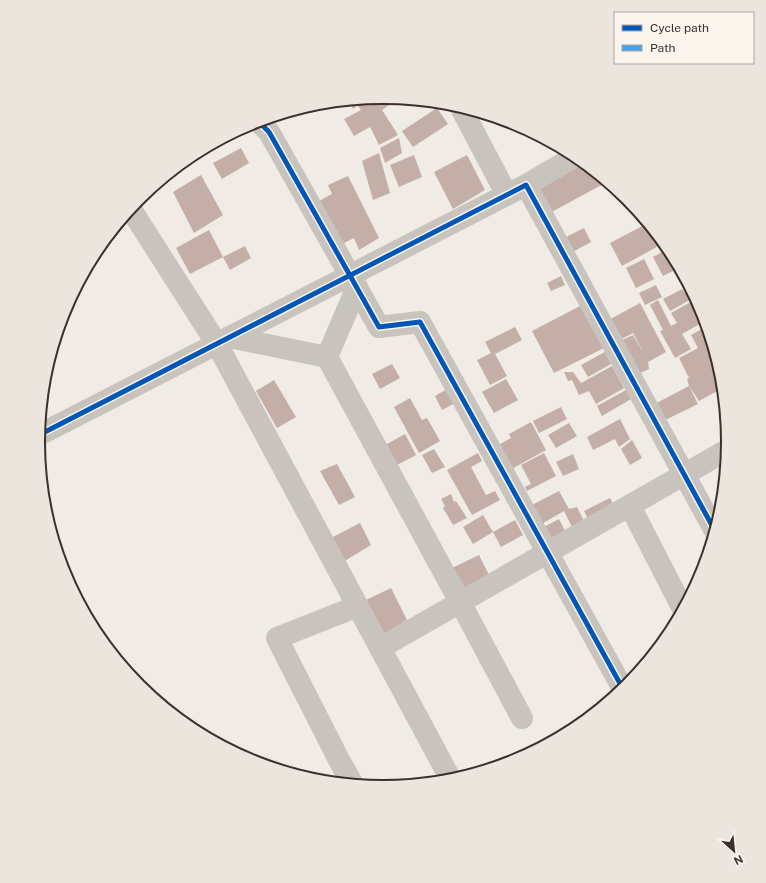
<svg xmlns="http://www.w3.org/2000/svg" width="766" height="883" font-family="'Public Sans',sans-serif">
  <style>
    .building { fill: #c3afa7 }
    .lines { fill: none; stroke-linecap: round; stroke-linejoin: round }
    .minor { stroke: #c9c3be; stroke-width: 22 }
    .quiet { stroke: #3fa3eb; stroke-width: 4; stroke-dasharray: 8 4; stroke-linecap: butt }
    .cycleway-casing { stroke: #fbf5ee; stroke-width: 8 }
    .cycleway { stroke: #0057b8; stroke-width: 5 }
    .rim { fill: none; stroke: #3b302b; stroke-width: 2 }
  </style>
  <rect width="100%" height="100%" fill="#f0ebe5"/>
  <path class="building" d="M376,97h7l17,1 -18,12 16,25 -19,10 -9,-18 -16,9 -10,-17 17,-9 -3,-4z
    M365,98l-12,11 -5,-9h2z
    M437,108l11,16 -35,23 -11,-16z
    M399,138l3,15 -17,10 -5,-15z
    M241,148l8,15 -27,16 -9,-16z
    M379,153l11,40 -17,7 -11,-39z
    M414,155l8,22 -23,10 -9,-22z
    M467,155l18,35 -32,19 -19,-37z
    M578,157l29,25 -61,33 -16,-32z
    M201,175l22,40 -29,18 -21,-41z
    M348,176l31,62 -20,12 -5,-12 -16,8 -21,-44 15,-8 -4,-9z
    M648,223l16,20 -42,23 -12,-23z
    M584,228l7,14 -24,13 -5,-10 6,-9z
    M209,230l14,27 -33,17 -14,-26z
    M245,246l6,12 -21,12 -7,-13z
    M669,248l10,20 -16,8 -10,-19z
    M644,259l10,20 -18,9 -10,-20z
    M561,276l4,9 -14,6 -4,-8z
    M656,285l6,12 -17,8 -6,-12z
    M682,289l3,4 6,-3 4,7 -25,14 -7,-12z
    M696,299l6,11 3,11 -23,13 9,15 -16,9 -15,-27 3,-1 -13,-25 8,-5 13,26 6,-3 -6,-10z
    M640,303l26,49 -18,10 1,7 -13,6 -16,-34 13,-6 12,20 -12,-22 -19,10 -11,-20z
    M582,305l22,43 -50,25 -22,-42z
    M707,326l14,48 2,14 -24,13 -10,-15 -2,-7 2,-1 -10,-20 19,-10 -7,-13z
    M515,327l7,13 -27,14 12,22 -17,9 -13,-25 14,-7 -6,-11z
    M605,352l6,12 -23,13 -7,-12z
    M392,364l8,14 -20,11 -8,-15z
    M612,366l12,22 -28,16 -7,-13 -10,4 -7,-15 -4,1 -4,-9h9l8,11z
    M506,379l12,21 -24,13 -12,-21z
    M274,380l22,37 -19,11 -21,-37z
    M689,386l9,18 -39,19 -8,-17z
    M447,389l8,14 -13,7 -7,-14z
    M626,390l5,9 -29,17 -5,-10z
    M410,398l12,22 5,-2 13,23 -21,12 -25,-46z
    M561,407l6,12 -28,14 -6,-12z
    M620,419l10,20 -11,8 -4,-8 -22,11 -6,-13z
    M531,422l15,28 -38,21 -13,-24 16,-9 -2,-4z
    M569,423l8,13 -21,12 -8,-13z
    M405,434l11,21 -25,13 -11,-20z
    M632,440l10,18 -12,7 -9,-16z
    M434,449l11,18 -13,6 -10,-18z
    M478,453l4,8 -11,6 15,28 9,-4 5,9 -28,15 -25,-45z
    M544,453l12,23 -29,15 -2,-4 6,-3 -10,-19z
    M573,454l6,15 -16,7 -7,-14z
    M337,464l18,33 -16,8 -19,-34z
    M559,491l10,18 8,-2 9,18 -12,6 -10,-20 -26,15 -10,-19z
    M451,494l3,8 2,-1 11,17 -14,7 -10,-17 2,-2 -4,-7z
    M610,498l6,11 -26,14 -6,-12z
    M483,515l10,17 -20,12 -10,-17z
    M559,519l8,16 -15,8 -8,-16z
    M515,520l8,15 -22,12 -8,-15z
    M360,523l11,22 -28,17 -12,-24z
    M479,555l11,22 -28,15 -12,-23z
    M391,588l16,32 -24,15 -17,-35z"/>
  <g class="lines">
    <path class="minor" d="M460,106l47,89
      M258,121l11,11 110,195 41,-5 203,367
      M526,185l50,-29
      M130,208l87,136 234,436
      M229,337l98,20 133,245 62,116
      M327,357l30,-70
      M39,435l487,-250 189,346
      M630,506l53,103
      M380,648l347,-198
      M352,783l-13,-23 -62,-122 81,-32"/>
    <path class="quiet" d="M462,109l2,-2"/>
    <defs>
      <path id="cycleway" d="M258,121l11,11 110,195 41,-5 203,367
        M39,435l487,-250 189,346"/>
    </defs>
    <use href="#cycleway" class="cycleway-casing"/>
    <use href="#cycleway" class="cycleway"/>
  </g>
  <path d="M0 0H766V883H0ZM45 442a338 338 0 1 1 676 0a338 338 0 1 1-676 0Z" fill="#ece5de" fill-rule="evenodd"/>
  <path class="rim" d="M45 442a338 338 0 1 1 676 0a338 338 0 1 1-676 0Z"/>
  <rect x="614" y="12" width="140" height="52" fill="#fbf5ee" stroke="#aea6a0"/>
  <rect x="622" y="25" width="20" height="6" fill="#0057b8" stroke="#aea6a0"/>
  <text x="650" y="32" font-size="12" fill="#3b302b">Cycle path</text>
  <rect x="622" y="45" width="20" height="6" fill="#3fa3eb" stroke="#aea6a0"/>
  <text x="650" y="52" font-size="12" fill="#3b302b">Path</text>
  <g transform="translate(734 851) rotate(153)" stroke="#fbf5ee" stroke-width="3" paint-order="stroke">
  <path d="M0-3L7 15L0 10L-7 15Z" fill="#3b302b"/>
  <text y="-6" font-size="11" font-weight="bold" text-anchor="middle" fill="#3b302b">N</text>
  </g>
</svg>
